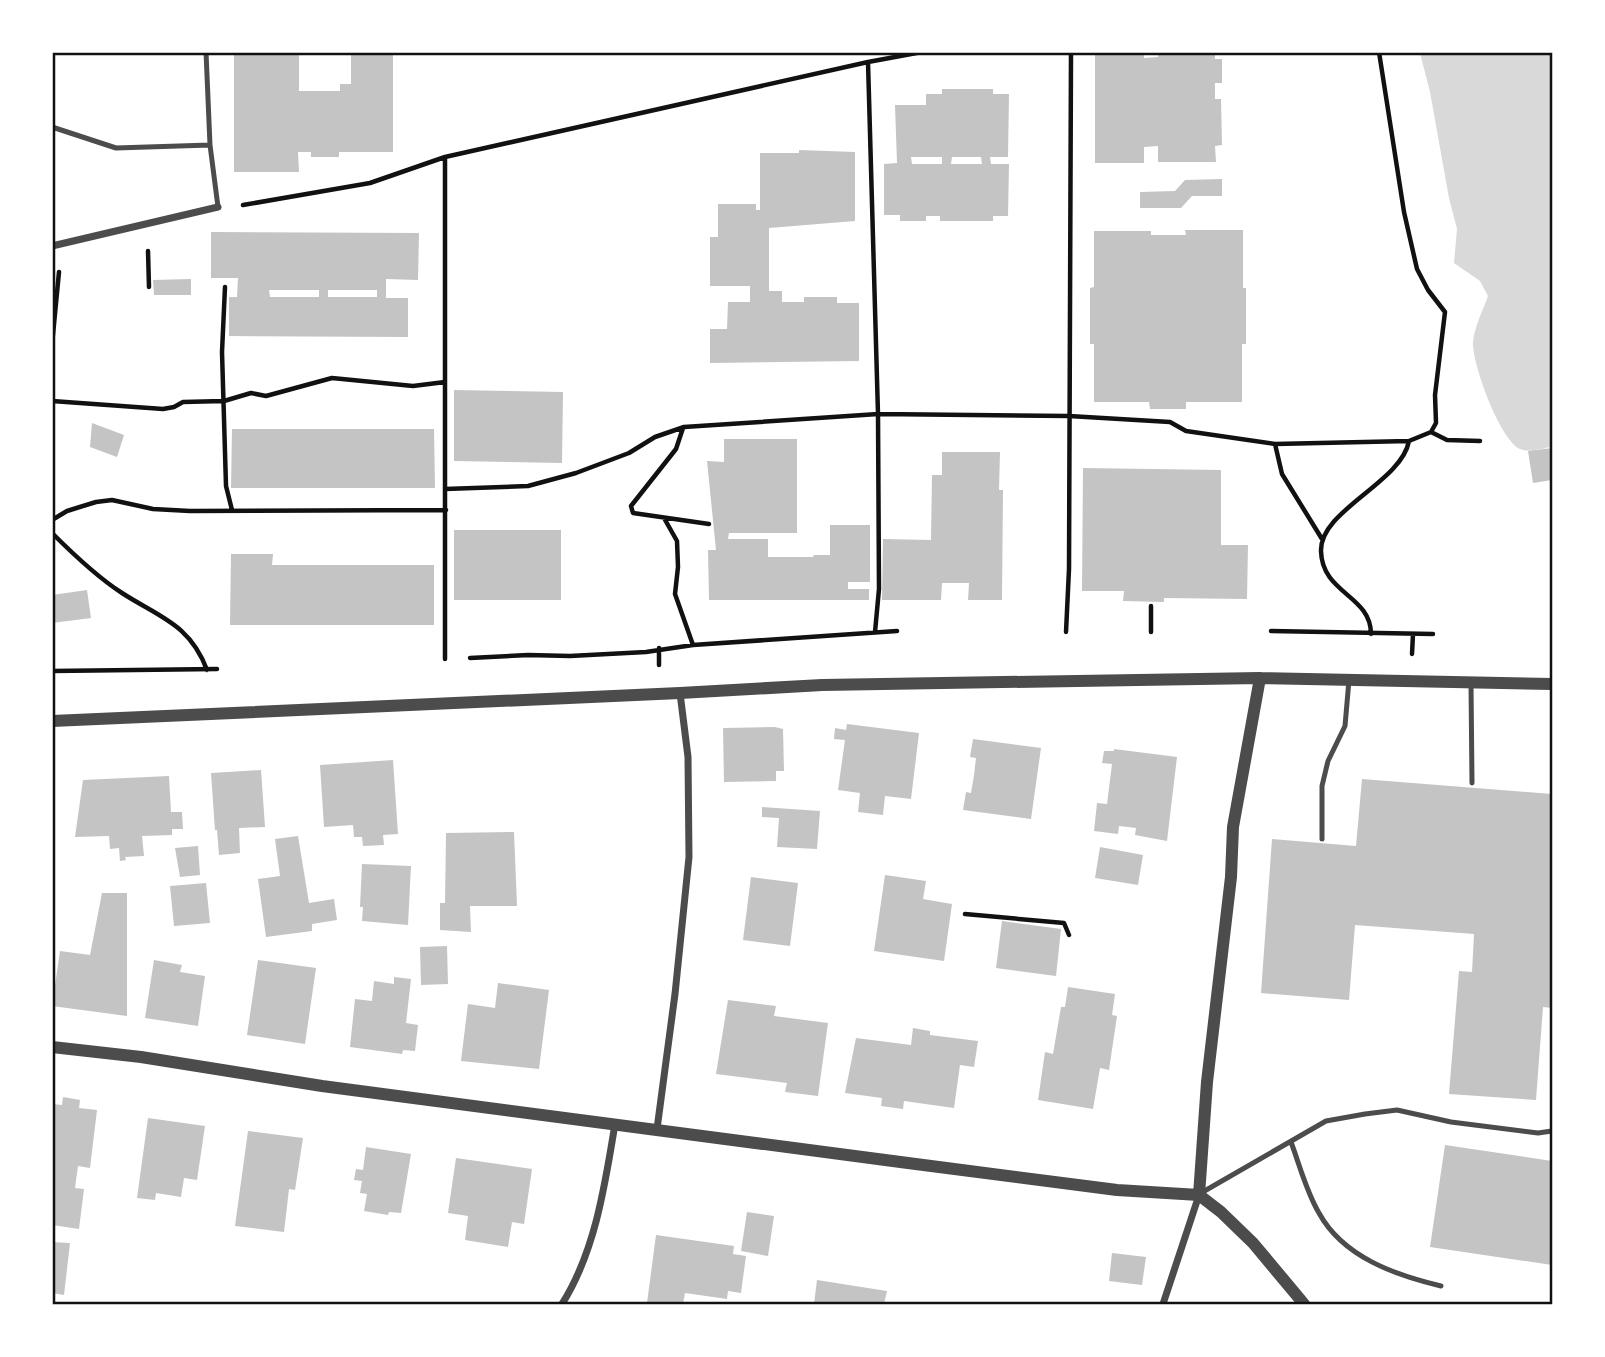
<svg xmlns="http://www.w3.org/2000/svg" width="1605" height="1357" font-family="'Golos Text',sans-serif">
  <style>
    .water { fill: #d9d9d9 }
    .building { fill: #c4c4c4; fill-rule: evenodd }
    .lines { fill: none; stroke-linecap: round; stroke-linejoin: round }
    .path { stroke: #111; stroke-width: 4.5 }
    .service { stroke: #4c4c4c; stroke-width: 5 }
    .minor { stroke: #4c4c4c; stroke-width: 7 }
    .tertiary { stroke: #4c4c4c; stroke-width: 12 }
    .neatline { fill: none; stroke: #111; stroke-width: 2.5 }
  </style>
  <rect width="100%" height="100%" fill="#fff"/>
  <path class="water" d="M1420,53h132v394c-9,1 -22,6 -32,2 -20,-9 -48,-85 -47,-107 1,-14 10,-32 15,-46l-8,-15 -26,-18 3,-34 -8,-31 -19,-106z"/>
  <path class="building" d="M234,52h65v39h41v-7h11v-32h42v100h-54v5h-28v-5h-13l1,20h-65z
    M1095,52h49v6l14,-1v-5h57v7h7v24h-7v16h6l1,46 -7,1 1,16h-58v-16l-14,1v16h-49z
    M942,89h51v5h16l-1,63h-18l1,7h18l-1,52h-15v5h-53v-5h-14v5h-26v-6h-16v-51l13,-1 -2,-58h31v-11h16zM911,157h31v7h-30zM952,157h29l1,7h-31z
    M799,150l56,2v69l-86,7v63h13v11h22v-5h33v6h22v58l-149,2v-34h17l1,-27h22v-16h-40v-49h8v-33h38v6h4v-57h39z
    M1222,179v17h-30l-11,12h-41v-16l35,-1 10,-11z
    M1185,230h58v58h3v56h-4v58h-56v7h-36l-1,-7h-55v-58h-4v-56l4,-1v-56h57v4h35z
    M211,232l208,1 -1,47 -32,-1v19h22v39l-179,-1v-39h8l1,-19h-27zM269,290h50v7h-49zM328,290h49v7h-49z
    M191,279v16h-37l-1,-15z
    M454,390l109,2 -1,71 -108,-2z
    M92,423l32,12 -7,22 -27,-10z
    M232,429h202l1,59h-204z
    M724,439h73v94h-68l-1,6h40v18h45l1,-2h16v-30h40v57h-22v7h21v11h-160l-1,-50h8l-9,-89 17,1z
    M1552,448v32l-19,3 -5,-32z
    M942,452h58l-1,38h4l-1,110h-34l1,-17h-27l-1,17h-59l1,-61 48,1 1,-65h10z
    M1083,468l138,2v75h27l-1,54 -83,-1v4l-41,-1 1,-10h-42z
    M454,530h107v70h-107z
    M231,554h42l-1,11h162v60h-204z
    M87,590l4,28 -39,5v-28z
    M847,724l72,9 -8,66 -26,-3 -2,19 -25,-3 2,-19 -22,-3 7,-50 -11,-1 1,-11 11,2z
    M775,727l8,2 1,42h-8v10l-52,1 -1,-54z
    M973,739l68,9 -10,71 -68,-9 3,-18 5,1 3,-18 2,-17 -6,-1z
    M1114,749l63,8 -10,84 -32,-6 1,-7 -17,-2 -1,8 -24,-3 3,-28 10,1 5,-40 -10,-1 2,-12h10z
    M393,760l5,74 -15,1 1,10 -21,1 -1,-9h-8l-1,-12 -29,2 -4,-62z
    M261,770l4,57 -26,1 1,25 -21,2 -2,-25h-2l-4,-57z
    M169,776l2,36h11l1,17h-11v6l-30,1 2,20 -19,1 1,3 -6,1 -1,-13 -9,1 -1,-13 -34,1 8,-57z
    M1362,779l190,15v214l-9,-1 -7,93 -87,-6 10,-123 13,1 2,-38 -119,-9 -6,75 -88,-7 11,-154 84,7z
    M762,807l58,4 -3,38 -40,-2 2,-29 -17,-1z
    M514,832l3,74h-47l1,26 -31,-2v-27h5l1,-70z
    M298,836l11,67 25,-4 3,21 -25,4v7l-46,6 -8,-58 22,-3 -5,-37z
    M198,846l2,29 -20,2 -5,-29z
    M1100,847l43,8 -5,30 -43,-7z
    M362,864l49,2 -3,59 -46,-4 1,-14h-3z
    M885,875l41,6 -3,18 29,5 -8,57 -70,-10z
    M751,877l47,6 -8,63 -47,-6z
    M206,883l4,40 -36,3 -4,-40z
    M102,893h25v123l-75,-10 8,-55 30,4z
    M1002,921l59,8 -5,47 -60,-8z
    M447,946l1,38 -27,1 -1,-38z
    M154,960l28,5 -2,7 25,4 -7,50 -53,-8z
    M258,960l58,8 -11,76 -58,-9z
    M394,977l17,2 -5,44 12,2 -3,26 -12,-1 -1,4 -52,-7 5,-48 17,2 2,-20 20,3z
    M498,983l51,7 -10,79 -78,-8 7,-57 27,4z
    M1068,987l47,7 -3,21 5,1 -8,54 -9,-2 -7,41 -55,-9 7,-48 8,2 8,-47h4z
    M728,1000l48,6 -2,10 54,7 -10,73 -33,-4 2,-9 -71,-9z
    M913,1028l17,3v4l48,6 -4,26 -14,-2 -6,43 -50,-7 -1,8 -22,-3 1,-8 -37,-5 11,-55 55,7z
    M63,1097l17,3 -1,8 18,2 -7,58 -12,-2 -3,22 9,1 -5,40 -27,-4v-121l10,1z
    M148,1118l57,8 -8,54 -13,-2 -3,19 -25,-4 -1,7 -18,-2z
    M248,1131l55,7 -8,52 -6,-1 -5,43 -49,-6z
    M1445,1145l107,16v104l-122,-18z
    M366,1147l45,7 -10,59 -12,-1 -1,3 -24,-4 3,-17 -7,-1 2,-12 -8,-1 2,-11 7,1z
    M456,1158l76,11 -8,55 -12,-2 -4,25 -43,-7 3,-24 -20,-3z
    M747,1212l27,4 -6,40 -27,-5z
    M656,1235l78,11 -1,8 13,2 -5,37 -13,-2 -1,8 -42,-6 -2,11 -36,-1z
    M52,1242l18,1 -6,52 -12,-2z
    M1112,1253l34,4 -4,28 -33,-4z
    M817,1280l70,11 -3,13h-70z"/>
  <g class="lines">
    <path class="path" d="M868,62l10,352 191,2 101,6 16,9 89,13 134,-3 22,-9 5,-9 -1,-28 10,-83 -17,-22 -11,-21 -13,-57 -25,-160
      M243,205l127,-22 75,-26 423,-95 54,-10
      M148,251l1,36
      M225,287l-3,65 4,134 6,24
      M52,345l7,-73
      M52,401l111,8 11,-2 9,-5 41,-1 27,-8 15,3 66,-18 81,8 32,-4
      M683,428l-7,21 -45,57 2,7 76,11
      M1431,432l16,8 33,1
      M1275,444l7,30 40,65
      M445,489l83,-3 48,-13 53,-20 26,-16 29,-10 194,-13 1,175 -4,43
      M664,518l13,23 1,26 -3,27 18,51
      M52,520l15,-9 29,-9 16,-2 41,9 37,2 256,-1
      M52,533c21,21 45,44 70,60 37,24 68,31 85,77
      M1151,606v26
      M1271,631l162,3
      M1066,632l3,-63 2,-517
      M1371,634c0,-39 -49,-40 -50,-83 -1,-41 80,-68 88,-110
      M1412,654l1,-20
      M470,658l58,-3 42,1 76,-4 47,-7 204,-14
      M445,659v-502
      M659,665v-17
      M52,671l165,-2
      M965,914l99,9 5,12"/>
    <path class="service" d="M206,52l4,93 8,62
      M52,127l64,21 94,-3
      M1471,683l1,100
      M1322,839v-53l6,-25 17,-35 4,-46
      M1291,1142c9,24 15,49 28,71 24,44 76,62 122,73
      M1201,1193l125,-72 39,-7 32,-4 54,12 87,11 14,-2"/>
    <path class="minor" d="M52,246l166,-39
      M657,1129l18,-135 14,-137 -1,-100 -8,-64
      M562,1304c33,-52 43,-119 53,-180
      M1163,1304l36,-109"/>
    <path class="tertiary" d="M52,721l628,-28 142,-8 438,-7 292,6
      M52,1047l89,10 181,29 586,77 209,27 82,5 22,17 32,31 51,61
      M1199,1195l8,-113 24,-205 2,-50 27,-149"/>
  </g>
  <rect width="1605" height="1357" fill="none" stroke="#ffffff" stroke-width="108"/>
  <rect x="54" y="54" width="1497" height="1249" class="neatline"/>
</svg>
